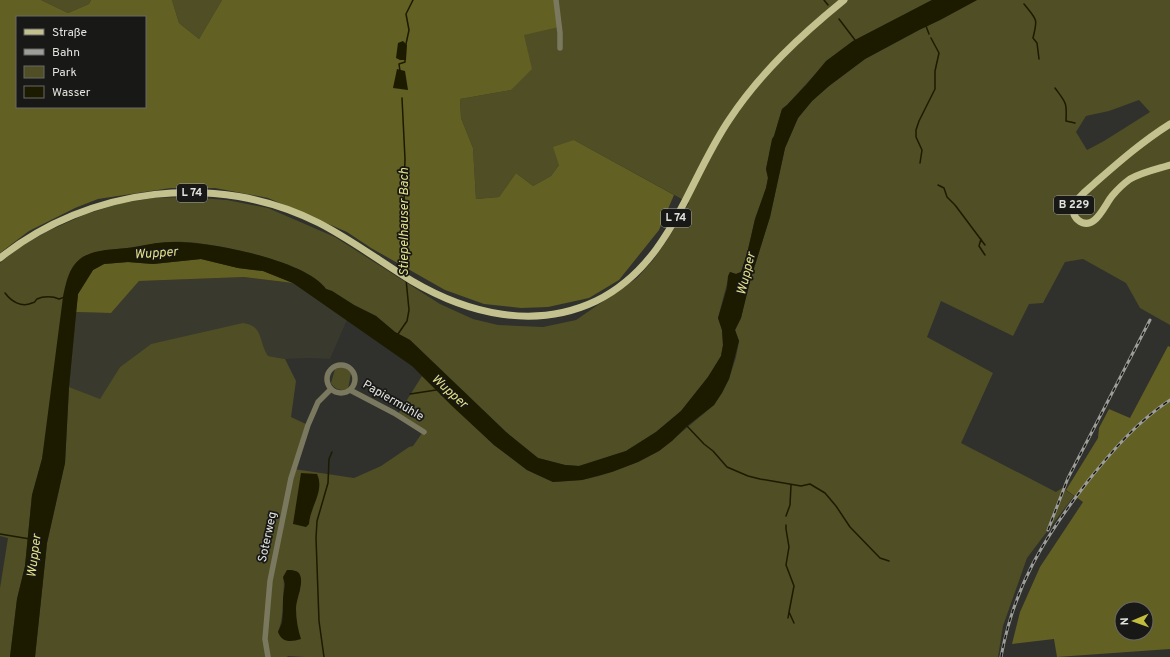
<svg xmlns="http://www.w3.org/2000/svg" width="1170" height="657" font-family="Overpass,sans-serif">
  <style>
    .built { fill: #39392e }
    .green { fill: #4f4e25; fill-rule: evenodd }
    .forest { fill: #626022; fill-rule: evenodd }
    .water { fill: #1c1b00 }
    .lines { fill: none; stroke-linecap: round; stroke-linejoin: round }
    .stream { stroke: #1c1b00; stroke-width: 1.5 }
    .minor { stroke: #7a7960; stroke-width: 5.5 }
    .major { stroke: #c3c28e; stroke-width: 7 }
    .rail-casing { stroke: #9d9d99; stroke-width: 3 }
    .rail { stroke: #181816; stroke-width: 1.5; stroke-dasharray: 4.5; stroke-linecap: butt }
    .labels { text-anchor: middle; dominant-baseline: central; stroke-width: 3.5; stroke-linejoin: round; paint-order: stroke }
    .shield { fill: #181816; stroke: #a5a5a3; stroke-width: 1 }
    .shield-label { font-size: 11px; font-weight: bold; fill: #e2e2df }
    .street-label { font-size: 12px; fill: #e2e2df; stroke: #181816 }
    .water-label { font-size: 13px; font-style: italic; fill: #e3e086; stroke: #181816 }
  </style>
  <rect width="100%" height="100%" fill="#30302c"/>
  <path class="built" d="M244,277l49,6 54,37 -17,39 -22,-1 -23,1 -17,-3 -5,-7 -3,-12 -109,7 -31,23 -20,33 -31,-13 7,-75 35,1 28,-32z"/>
  <path class="green" d="M41,0h50l-2,4 -21,9z
    M172,0h50l-23,39 -20,-16z
    M554,0h378l-79,41 -25,19 -41,45 -5,4 -12,41 -1,6 -3,13 2,9 -2,10 -11,31 -8,35 -6,18 -5,2 -6,-2 -12,46 4,12 1,15 -2,11 -13,21 -27,34 -25,21 -30,19 -47,15 -14,-1 -27,-7 -32,-26 -96,-92 -15,-8 -19,-16 -22,-11 -22,-14 -6,-2c-19,-28 -120,-49 -154,-47 -10,0 -20,2 -30,4 -13,3 -27,2 -40,5 -6,1 -13,4 -20,6l-40,202 -10,36 -7,71 -8,33 -7,58h-10v-69l8,-50 -8,-2v-273l17,-14 29,-17 40,-18 36,-11 31,-5 34,-1 40,3 41,8 67,29 105,67 33,15 25,6 45,2 33,-7 61,-42 16,-18 12,-17 24,-40 -115,-63 -15,25 -8,11 -18,10 -17,-13 -17,24 -23,2 -3,-51 -12,-30 -1,-19 51,-9 13,-55z
    M977,0h193v325l-30,-17 -14,-25 -43,-24 -18,3 -22,41 -14,1 -16,32 -72,-35 -14,36 66,36 -32,70 95,49 6,-4 12,8 -47,62 -24,68 -5,31h-693l-17,-1 -1,1h-252l12,-114 18,-80 4,-76 31,12 20,-32 31,-23 92,-21c21,3 15,18 25,33l17,3 11,22 -5,36 17,8 -14,44 60,9 27,-12 28,-19 4,-1 9,-13 4,2v-4l-28,-17 24,-38 72,69 33,25 26,12 29,-2 17,-4 23,-8 16,-6 21,-11 55,-46 15,-26 7,-22 3,-16 -4,-11 6,-12 9,-37 20,-64 15,-69 13,-30 14,-17 17,-15 36,-27 54,-29 21,-10zM1139,100l11,12 -46,29 -17,9 -11,-18 10,-16 23,-5zM283,577l17,14c-8,13 -4,34 0,48l-22,-7c5,-14 4,-19 5,-32 0,-9 2,-15 0,-23z
    M342,367l4,1 5,5 -3,16c-7,2 -13,1 -17,-6l4,-14z"/>
  <path class="forest" d="M0,0h41l27,13 21,-9 2,-4h81l7,23 20,16 23,-39h332l5,27 -35,8 8,34 -21,21 -51,9 1,19 12,30 3,51 23,-2 17,-24 17,13 18,-10 8,-11 -6,-18 21,-7 100,55 -15,35 -40,50 -30,18 -41,9 -27,1 -37,-4 -39,-14 -74,-42 -24,-16 -79,-34 -53,-10h-44l-73,11 -23,9 -46,23 -29,22zM17,17h128v90h-128z
    M201,259l37,9 25,3 30,12 -49,-6 -105,4 -28,32 -35,-1 2,-18 15,-24 11,-6 24,-2 25,2z
    M1168,346l2,1v302l-113,8 -3,-18 -42,5 8,-32 20,-45 43,-65 -17,-12 32,-52 1,-10 10,-19 21,9zM1122,609h24v24h-24z"/>
  <path class="water" d="M932,0h45l-37,20 -21,10 -54,29 -36,27 -17,15 -14,17 -13,30 -15,69 -20,64 -9,37 -6,12 4,11 -10,38 -7,14 -8,12 -27,21 -15,15 -13,10 -21,11 -26,10 -30,8 -29,2 -26,-12 -33,-25 -42,-39 -40,-40 -119,-83 -30,-12 -25,-3 -37,-9 -48,5 -25,-2 -24,2 -11,6 -15,24 -9,93 -4,76 -18,80 -12,114h-25l7,-58 8,-33 7,-71 10,-36 21,-162c3,-14 6,-32 20,-40 13,-8 30,-7 44,-9 15,-2 30,-6 45,-6 36,-1 134,18 154,47l6,2 22,14 22,11 19,16 15,8 96,92 32,26 27,7 14,1 47,-15 30,-19 25,-21 27,-34 13,-21 2,-11 -1,-15 -4,-12 9,-30 1,-12 2,-4 6,2 5,-2 6,-18 8,-35 11,-31 2,-10 -2,-9 6,-30 2,-3 8,-27 5,-4 20,-21 19,-23 27,-20z
    M403,41l4,4 -1,15h-6l-4,-2 2,-15z
    M397,69l8,2 3,19 -15,-2z
    M301,473l16,1c8,17 -7,33 -8,50l-3,3 -13,-3z
    M287,570c5,0 11,0 13,5 4,9 -4,24 -4,34 0,10 2,21 5,30 -10,3 -19,4 -23,-7l4,-9 1,-11v-13l2,-15 -2,-7z"/>
  <g class="lines">
    <path class="stream" d="M824,0l4,5
      M1024,4c13,16 14,14 9,34l4,5 2,16
      M839,19l16,21
      M926,26l3,8
      M406,44l3,-14 -3,-16 7,-14
      M400,71l-1,-7 6,-2v-2
      M1055,88c11,15 12,14 11,33l9,2
      M402,98l3,61 -1,32 2,83
      M920,163l2,-13 -6,-13v-7l3,-9 16,-32v-18l4,-18 -8,-15
      M938,185l6,3 3,9 8,8 30,40
      M981,239l-2,7 6,9
      M5,293c6,8 16,15 27,10 4,-1 2,-1 5,-4 6,-3 16,-3 22,0l6,-2
      M398,334l9,-13 2,-11 -3,-31
      M410,394l26,-4
      M687,426l17,18 9,7 14,16 21,9 12,3 41,7 9,-2 15,9 11,13 14,21 30,31 9,3
      M786,516l4,-11 1,-20
      M786,525v4l3,18 -3,18 8,21 -5,26 5,11
      M0,534l30,5
      M788,618l1,-6
      M324,657l-5,-36 -3,-83 1,-17 11,-38 1,-24 3,-7"/>
    <path class="minor" d="M556,0l4,33v15
      M327 379a14 14 0 1 1 28 0a14 14 0 1 1-28 0Z
      M350,390l44,23 30,19
      M268,657l-3,-18 5,-58 21,-103 17,-53 10,-23 13,-13"/>
    <path class="major" d="M1170,124c-27,17 -50,37 -74,58 -7,7 -17,13 -21,22 -3,5 -2,12 3,16 16,13 26,-14 34,-24 5,-6 11,-12 18,-17 12,-7 27,-10 40,-14
      M0,258c89,-71 217,-87 319,-35 33,17 62,39 93,58 56,33 123,49 184,20 75,-37 90,-117 133,-181 31,-47 72,-85 115,-120"/>
    <defs>
      <path id="rail" d="M1048,530l20,-52 82,-158
        M1001,657c13,-71 43,-119 87,-176 24,-30 49,-59 82,-81"/>
    </defs>
    <use href="#rail" class="rail-casing"/>
    <use href="#rail" class="rail"/>
  </g>
  <g class="labels">
    <g class="shield">
      <rect x="177" y="184" width="30" height="18" rx="3"/>
      <rect x="1054" y="196" width="40" height="18" rx="3"/>
      <rect x="661" y="209" width="30" height="18" rx="3"/>
    </g>
    <g class="shield-label">
      <text x="192" y="193">L 74</text>
      <text x="1074" y="205">B 229</text>
      <text x="676" y="218">L 74</text>
    </g>
    <g class="street-label">
      <text transform="translate(393 401) rotate(30)">Papiermühle</text>
      <text transform="translate(268 537) rotate(-78)">Soterweg</text>
    </g>
    <g class="water-label">
      <text transform="translate(405 222) rotate(-90)">Stiepelhauser Bach</text>
      <text transform="translate(156 254) rotate(-4)">Wupper</text>
      <text transform="translate(747 274) rotate(-76)">Wupper</text>
      <text transform="translate(449 392) rotate(42)">Wupper</text>
      <text transform="translate(35 556) rotate(-83)">Wupper</text>
    </g>
  </g>
  <rect x="16" y="16" width="130" height="92" fill="#181816" stroke="#696966"/>
  <rect x="24" y="29" width="20" height="6" fill="#c3c28e" stroke="#696966"/>
  <text x="52" y="36" font-size="12" fill="#e2e2df">Straße</text>
  <rect x="24" y="49" width="20" height="6" fill="#9d9d99" stroke="#696966"/>
  <text x="52" y="56" font-size="12" fill="#e2e2df">Bahn</text>
  <rect x="24" y="66" width="20" height="12" fill="#4f4e25" stroke="#696966"/>
  <text x="52" y="76" font-size="12" fill="#e2e2df">Park</text>
  <rect x="24" y="86" width="20" height="12" fill="#1c1b00" stroke="#696966"/>
  <text x="52" y="96" font-size="12" fill="#e2e2df">Wasser</text>
  <g transform="translate(1134 621) rotate(268)"><circle r="19" fill="#181816" stroke="#696966"/>
  <path d="M0-3L7 15L0 10L-7 15Z" fill="#c2bd3f"/>
  <text y="-6" font-size="11" font-weight="bold" text-anchor="middle" fill="#e2e2df">N</text>
  </g>
</svg>
